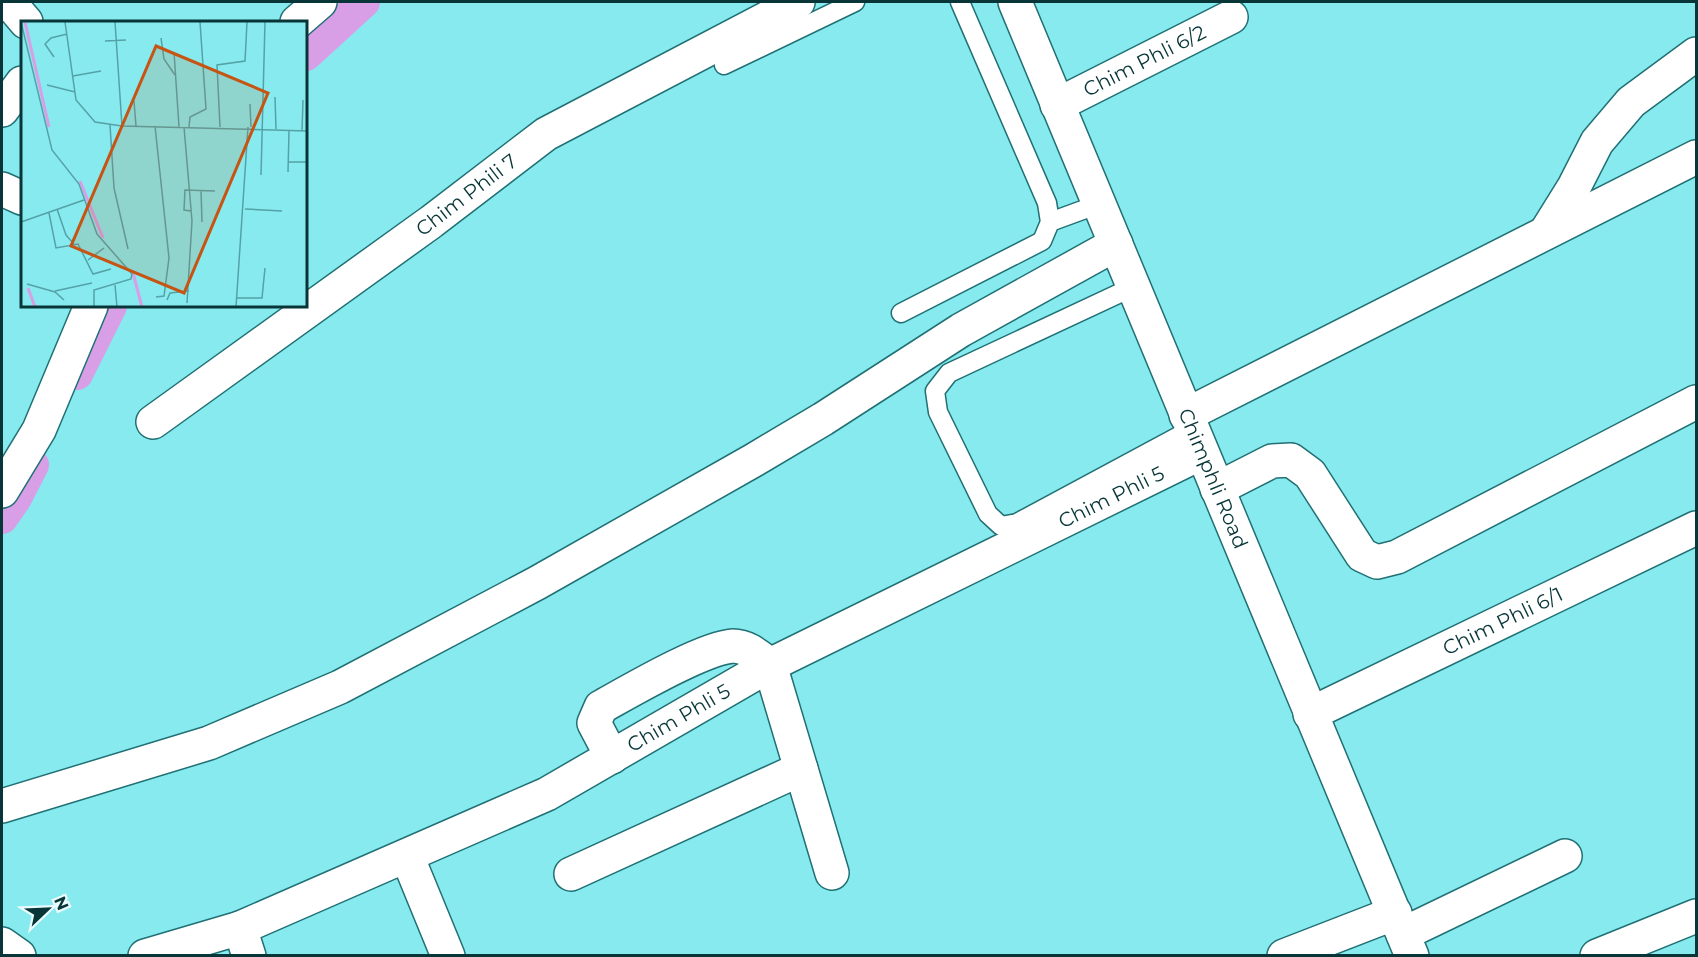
<svg xmlns="http://www.w3.org/2000/svg" width="1698" height="957" font-family="Montserrat,sans-serif">
  <style>
    .lines { fill: none; stroke-linecap: round; stroke-linejoin: round }
    .canal { stroke: #d89ee6; stroke-width: 32 }
    .service-casing { stroke: #207074; stroke-width: 21 }
    .minor-casing { stroke: #207074; stroke-width: 36 }
    .tertiary-casing { stroke: #207074; stroke-width: 36 }
    .service { stroke: #fff; stroke-width: 18 }
    .minor { stroke: #fff; stroke-width: 33 }
    .tertiary { stroke: #fff; stroke-width: 33 }
    .labels { text-anchor: middle; dominant-baseline: central; stroke-width: 6; stroke-linejoin: round; paint-order: stroke }
    .street-label { font-size: 20px; fill: #083638; stroke: #eafcfd }
    .inset-river { fill: none; stroke: #d89ee6; stroke-width: 3 }
    .inset-road { fill: none; stroke: #54a2a6; stroke-width: 1.5 }
    .view { fill: #c65413; fill-opacity: 0.15; stroke: #c65413; stroke-width: 3 }
    .inset-edge { fill: none; stroke: #083638; stroke-width: 3 }
  </style>
  <rect width="100%" height="100%" fill="#87eaef"/>
  <g class="lines">
    <path class="canal" d="M306,55l58,-53
      M77,374l34,-68
      M2,518l14,-20 17,-33"/>
    <defs>
      <path id="service" d="M724,65l131,-63
        M1050,222l49,-18
        M1135,286l-186,87 -14,18 3,21 50,102 13,12 16,-3 175,-94
        M901,313l141,-72 8,-19 -3,-19 -87,-201"/>
      <g id="minor">
        <path d="M9,2l17,20"/>
        <path d="M297,22l23,-20"/>
        <path id="s1" d="M1057,105l174,-88"/>
        <path d="M2,110l20,-27"/>
        <path d="M2,189l20,9"/>
        <path d="M1546,232l28,-45 23,-45 34,-40 65,-48"/>
        <path d="M1186,415l510,-258"/>
        <path id="s2" d="M153,422l278,-200 115,-88 252,-132"/>
        <path d="M1217,489l55,-28 19,-1 19,14 52,81 15,7 20,-5 299,-155"/>
        <path d="M2,491l37,-61 52,-124"/>
        <path id="s3" d="M1310,714l386,-186"/>
        <path d="M612,757l-18,-34 7,-16c29,-16 102,-59 132,-61 15,0 26,11 37,19l62,208"/>
        <path d="M2,806l207,-63 131,-56 197,-104 217,-123 69,-41 138,-89 155,-86"/>
        <path d="M407,856l41,100"/>
        <path d="M571,874l230,-105"/>
        <path d="M240,928l9,28"/>
        <path d="M1403,934l162,-78"/>
        <path d="M2,944l17,12"/>
        <path id="s4" d="M145,956l95,-28 307,-134 223,-129 431,-212"/>
        <path d="M1284,956l111,-43"/>
        <path d="M1597,956l99,-40"/>
      </g>
      <g id="tertiary">
        <path id="s5" d="M1015,2l397,954"/>
      </g>
    </defs>
    <use href="#service" class="service-casing"/>
    <use href="#minor" class="minor-casing"/>
    <use href="#tertiary" class="tertiary-casing"/>
    <use href="#service" class="service"/>
    <use href="#minor" class="minor"/>
    <use href="#tertiary" class="tertiary"/>
  </g>
  <g class="labels">
    <g class="street-label">
      <text stroke="none"><textPath href="#s1" startOffset="98">Chim Phli 6/2</textPath></text>
      <text stroke="none"><textPath href="#s2" startOffset="387">Chim Phili 7</textPath></text>
      <text stroke="none"><textPath href="#s5" startOffset="516">Chimphli Road</textPath></text>
      <text stroke="none"><textPath href="#s4" startOffset="1072">Chim Phli 5</textPath></text>
      <text stroke="none"><textPath href="#s3" startOffset="214">Chim Phli 6/1</textPath></text>
      <text stroke="none"><textPath href="#s4" startOffset="586">Chim Phli 5</textPath></text>
    </g>
  </g>
  <g transform="translate(21 21)">
    <rect width="286" height="286" fill="#87eaef"/>
    <path class="inset-river" d="M4,1l24,105M59,160l23,57M112,252l9,34M7,267l7,19"/>
    <path class="inset-road" d="M0,1l31,128 27,34 18,50 35,40 -1,5 -37,11v17M44,1l11,78 19,22 27,4 186,5M94,1l7,104M140,17l3,21 11,16M84,20l21,-1M153,31l5,75M33,36l-9,-13 6,-6 16,-4M52,55l28,-5M26,64l28,7M254,76l1,32M113,80l2,25M229,83l1,23M89,104l4,63 14,61M134,105l14,132 -5,38 -8,1M163,106l8,94 -5,82M168,106l1,-10 16,-8 -6,-87M199,106l-3,-62 28,-4 2,-39M281,110l1,-31M267,141h20M267,151l1,-42M240,154l4,-153M180,169l1,32M36,188l9,26 8,9M224,188l37,2M170,190l-7,-1 1,-20 30,1M28,192l7,35 22,-4 15,30 18,-5M0,201l63,-22M67,239l16,-12M6,263l28,8 9,8M94,264l2,22M34,270l37,-8M216,277h25l3,-30M146,279l3,-7 19,-2M215,286l12,-180"/>
    <path class="view" d="M135,25l112,47 -84,200 -113,-47z"/>
    <rect width="286" height="286" class="inset-edge"/>
  </g>
  <rect width="1698" height="957" fill="none" stroke="#083638" stroke-width="6"/>
  <g transform="translate(48 909) rotate(67)" stroke="#eafcfd" stroke-width="4.5" paint-order="stroke">
  <path d="M0-4.5L10 22L0 15L-10 22Z" fill="#083638"/>
  <text y="-9" font-size="16" font-weight="bold" text-anchor="middle" fill="#083638">N</text>
  </g>
</svg>
